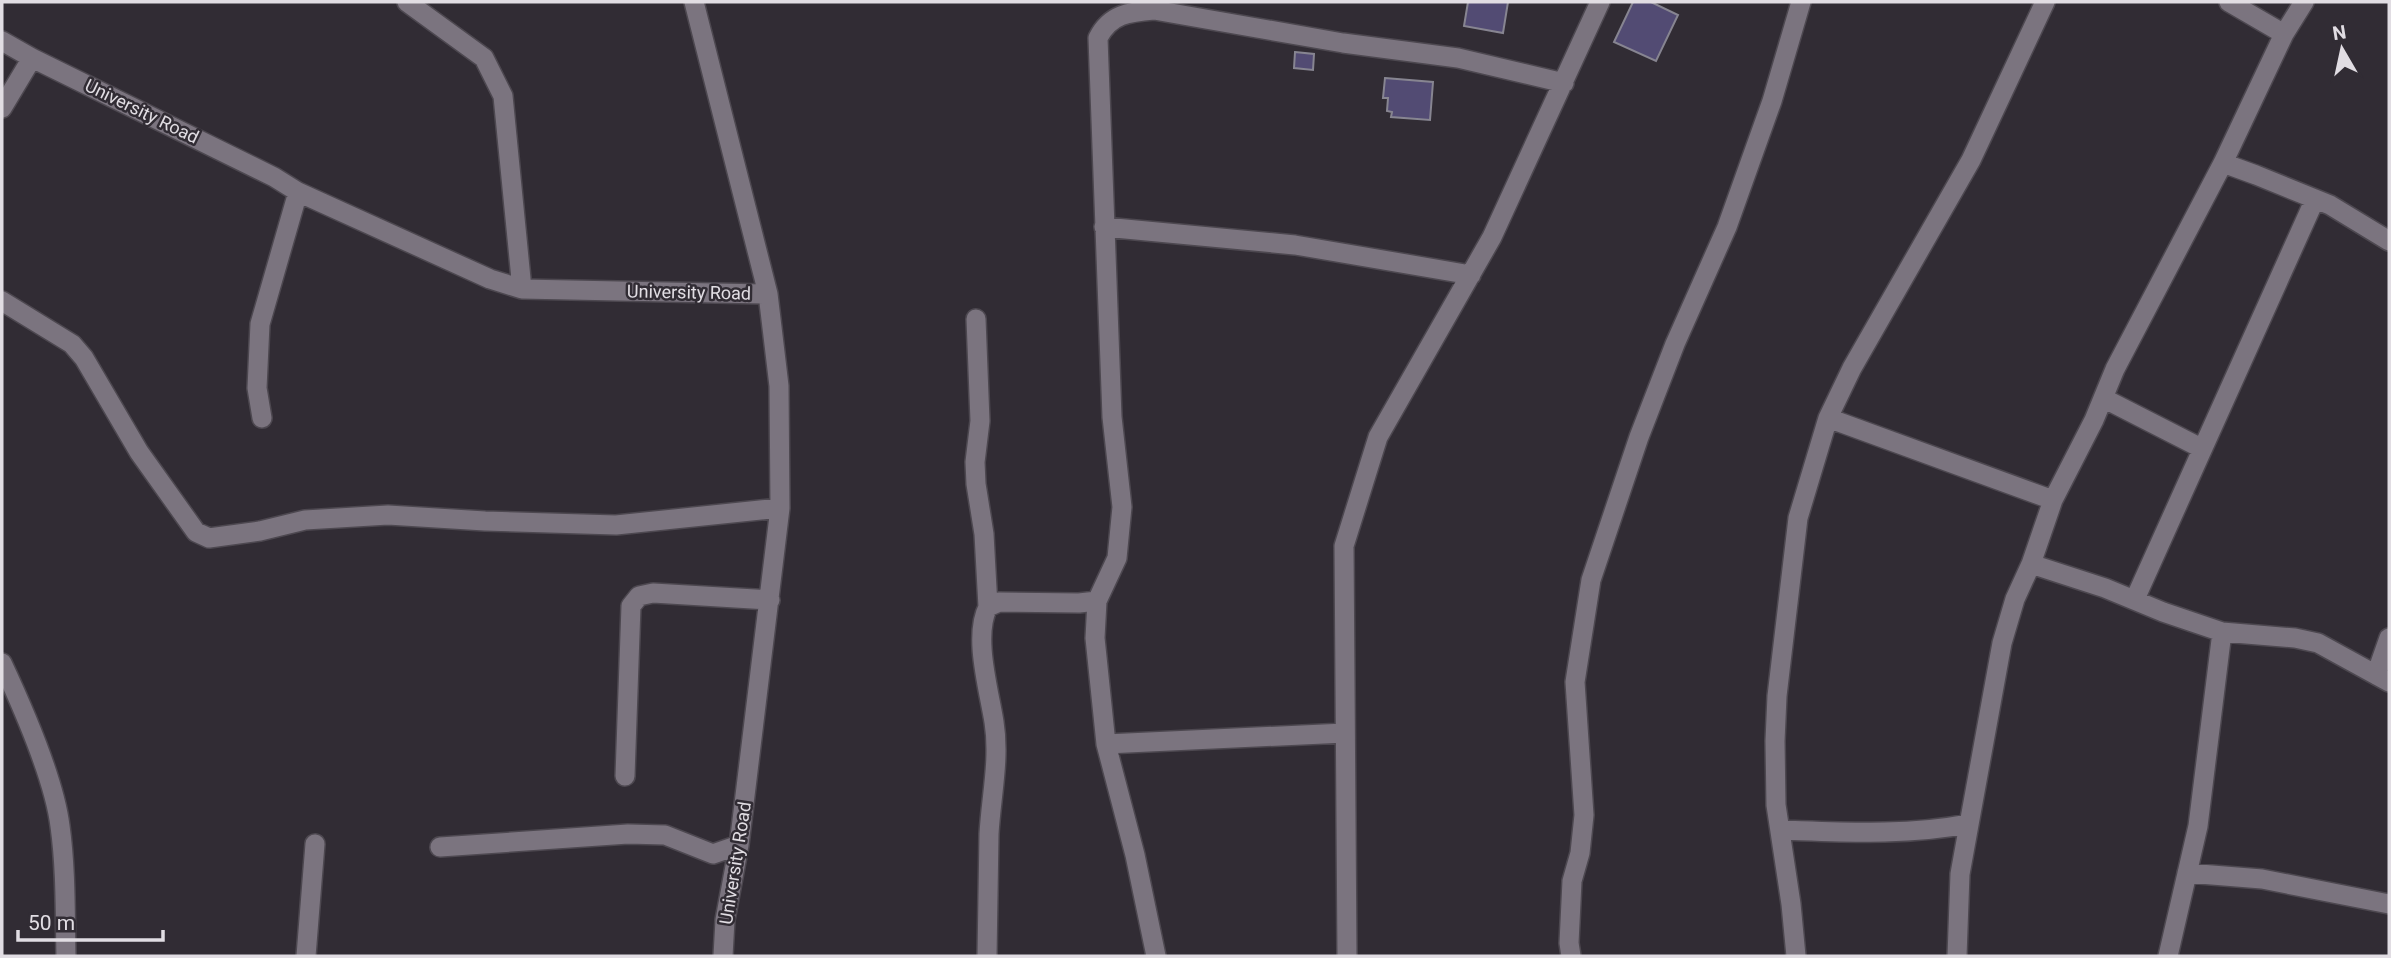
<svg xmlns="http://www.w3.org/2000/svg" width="2391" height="958" font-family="Roboto,sans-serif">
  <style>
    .building { fill: #524b73; stroke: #878591; stroke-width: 2 }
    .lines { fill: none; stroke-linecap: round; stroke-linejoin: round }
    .minor-casing { stroke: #4d4850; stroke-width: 22 }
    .minor { stroke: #7b747f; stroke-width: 19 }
    .labels { text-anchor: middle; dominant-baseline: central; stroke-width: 5; stroke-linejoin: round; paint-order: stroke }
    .street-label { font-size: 18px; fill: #e1dde3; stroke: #312c34 }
  </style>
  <rect width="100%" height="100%" fill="#312c34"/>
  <path class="building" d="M1468,2h40l-5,31 -39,-7z
    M1633,2h18l27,13 -22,46 -42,-19z
    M1295,52l19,2 -1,16 -19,-2z
    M1385,78l48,4 -3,38 -39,-3 1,-5 -5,-1 1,-13h-5z"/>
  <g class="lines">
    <defs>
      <path id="minor" d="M407,2l77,56 19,38 19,193
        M694,2l74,292
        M2229,2l55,32
        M2,41l30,17 242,119 24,15 192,87 32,10 246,5 11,92 1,122 -41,337 -14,75 -2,36
        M2,108l30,-50
        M2223,163l33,12 74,30 59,36
        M1104,227l191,18 176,30
        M2,301l70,43 12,14 55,94 57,80 13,6 51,-7 45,-11 83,-5 97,6 131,4 164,-17
        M976,319l4,102 -5,41 1,22 8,50 4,73c-15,29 1,83 6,115 6,37 -3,75 -5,112 -1,40 -1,81 -2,122
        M2103,398l98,50
        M262,418l-5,-30 3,-64 38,-132
        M1828,418l225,82
        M2031,564l74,24 58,24 59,20 73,6 23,5 71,39
        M2135,599l180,-400
        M988,607l11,-5 80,1 18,-2
        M2,663c21,45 52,115 58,163 6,43 5,87 6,130
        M2376,675l13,-37
        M1106,744l239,-11
        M625,776l6,-170 8,-10 14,-3 117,7
        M1780,830c63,2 125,6 188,-6
        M440,847l188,-13 37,1 48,19 26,-9
        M2187,873l75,6 127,25
        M306,956l9,-112
        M1156,956l-21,-101 -29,-111 -11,-106 2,-37 20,-43 5,-51 -10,-90 -14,-379c12,-24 31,-26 56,-28l189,33 115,15 106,25
        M1347,956l-3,-410 34,-109 114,-200 108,-235
        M1571,956l-2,-13 3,-62 8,-28 4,-38 -9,-133 16,-102 48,-143 36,-93 52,-117 45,-126 29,-99
        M1796,956l-5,-52 -15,-99 -1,-64 2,-45 21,-178 30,-100 24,-50 119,-208 74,-158
        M1957,956l3,-82 42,-231 13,-44 16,-35 22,-64 41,-80 21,-51 108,-206 61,-129 20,-32
        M2168,956l30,-130 24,-194"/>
    </defs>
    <use href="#minor" class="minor-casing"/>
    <use href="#minor" class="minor"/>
  </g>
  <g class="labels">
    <g class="street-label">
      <text transform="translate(142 111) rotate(26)">University Road</text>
      <text transform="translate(689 292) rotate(1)">University Road</text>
      <text transform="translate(735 863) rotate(-81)">University Road</text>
    </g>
  </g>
  <rect width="2391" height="958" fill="none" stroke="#e1dde3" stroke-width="7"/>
  <g transform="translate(2342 49) rotate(351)" stroke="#312c34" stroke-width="5" paint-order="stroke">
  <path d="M0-5L12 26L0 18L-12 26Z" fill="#e1dde3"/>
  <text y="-10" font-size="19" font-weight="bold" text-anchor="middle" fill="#e1dde3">N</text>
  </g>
  <path d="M18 930v10h145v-10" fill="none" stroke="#e1dde3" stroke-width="3.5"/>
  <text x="28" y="930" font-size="21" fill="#e1dde3" stroke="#312c34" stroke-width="5" paint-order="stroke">50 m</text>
</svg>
